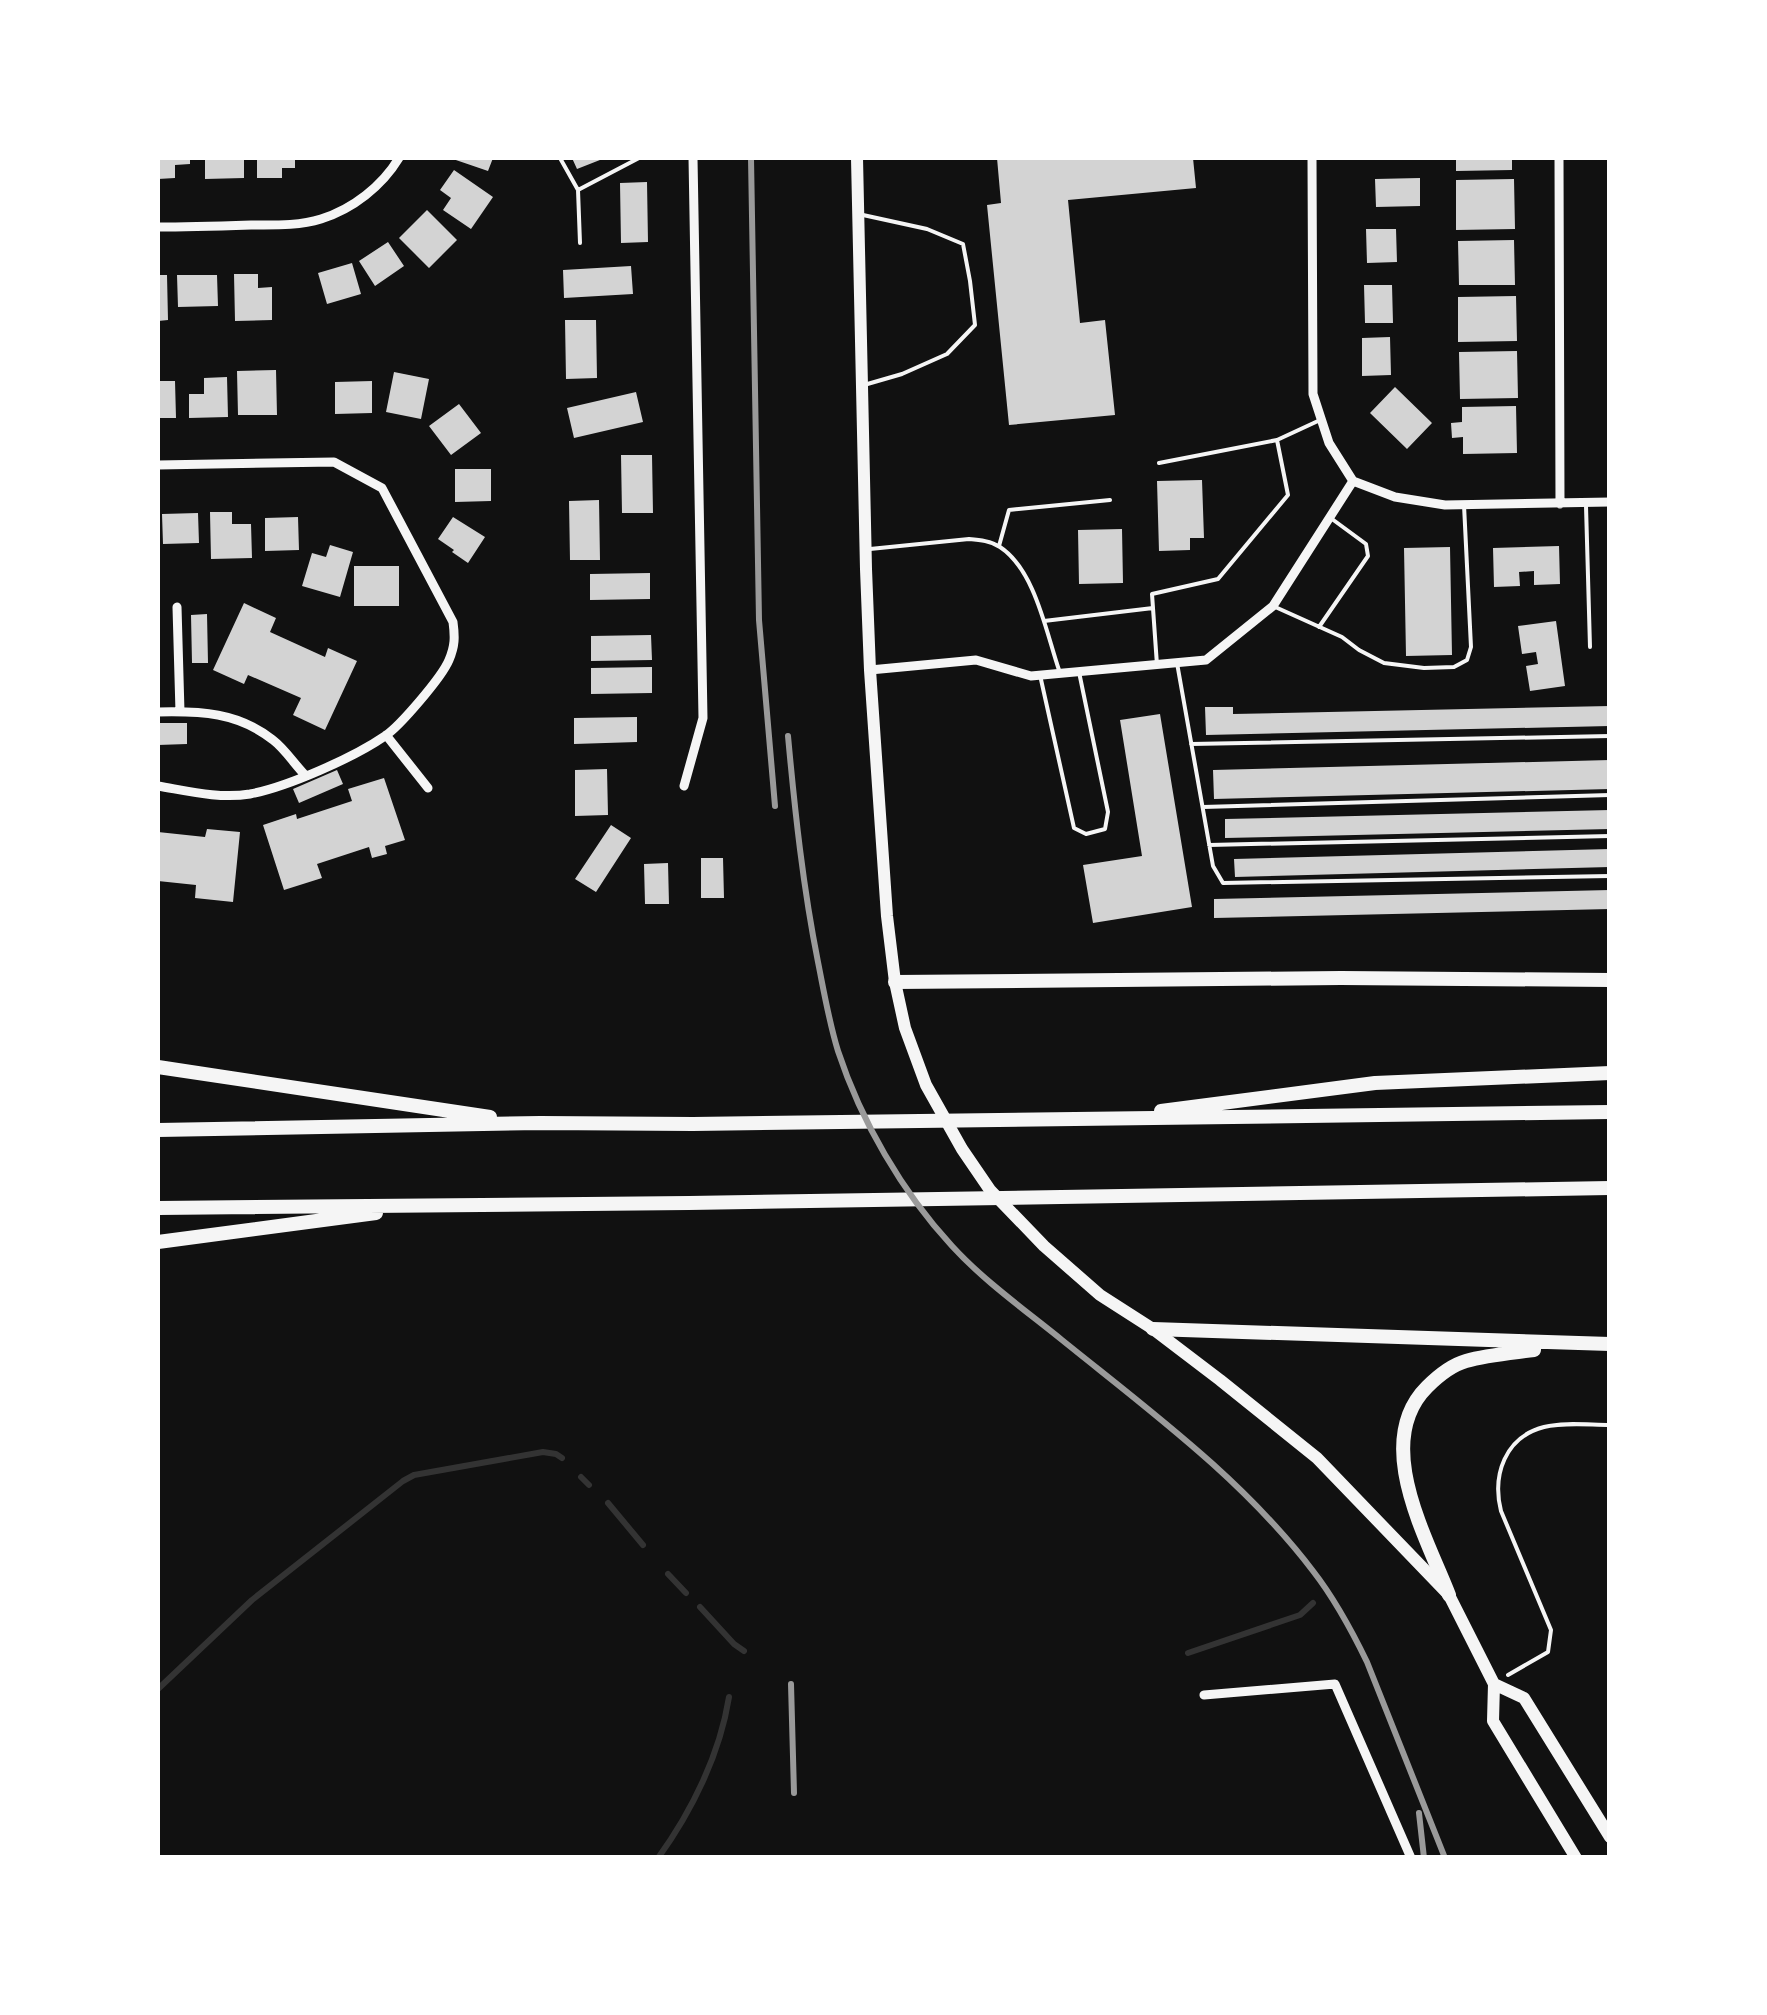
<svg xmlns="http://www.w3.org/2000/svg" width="1767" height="2015" font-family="'Open Sans',sans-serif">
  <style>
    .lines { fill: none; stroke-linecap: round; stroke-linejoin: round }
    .stream { stroke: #333; stroke-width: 6 }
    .building { fill: #d3d3d3 }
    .path { stroke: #f5f5f5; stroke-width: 4 }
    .service { stroke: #f5f5f5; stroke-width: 4 }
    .minor { stroke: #f5f5f5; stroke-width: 9 }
    .secondary { stroke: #f5f5f5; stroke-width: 12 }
    .trunk { stroke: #f5f5f5; stroke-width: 14 }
    .rail { stroke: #9a9a9a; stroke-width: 6 }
  </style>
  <rect width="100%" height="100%" fill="#111"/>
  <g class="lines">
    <path class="stream" d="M581,1477l8,8
      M608,1503l35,42
      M668,1574l18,19
      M700,1607l34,37 10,7
      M1188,1653l112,-38 13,-12
      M158,1689l94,-89 151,-119 11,-6 129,-23 13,2 6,4
      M658,1858c34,-47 62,-104 71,-161"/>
  </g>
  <path class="building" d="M158,158h32v6l-15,1v13l-17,1z
    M205,158h39v20l-39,1z
    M257,158h38v10h-13v10h-25z
    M450,158h43l-5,13z
    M572,158h33l-28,11z
    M997,158h196l3,30 -128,12 12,123 25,-3 10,95 -106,10 -22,-220 14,-2z
    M1456,158h56v12l-56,1z
    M454,170l39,27 -22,32 -28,-19 8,-12 -11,-8z
    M1420,178v28l-44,1 -1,-28z
    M1514,179l1,50 -59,1v-50z
    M647,182l1,60 -27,1 -1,-60z
    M427,210l30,30 -28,28 -30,-30z
    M1366,229h30l1,33 -30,1z
    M1514,240l1,45h-56l-1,-44z
    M388,242l16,24 -29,20 -16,-25z
    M352,263l9,31 -34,10 -9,-31z
    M631,266l2,28 -69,4 -1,-28z
    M234,274h24v14l14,-1v33l-37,1z
    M158,275h9l1,45 -10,1z
    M177,275h40l1,31 -40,1z
    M1364,285h28l1,38h-28z
    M1516,296l1,45 -59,1v-45z
    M565,320h31l1,58 -31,1z
    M1390,337l1,38 -29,1v-38z
    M1517,351l1,47 -58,1 -1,-47z
    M276,370l1,45h-39l-1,-44z
    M394,372l35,7 -8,40 -35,-7z
    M227,377l1,40 -39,1v-24h15v-16z
    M158,381h17l1,37h-18z
    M372,381v32l-37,1v-32z
    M1395,387l37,36 -25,26 -37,-36z
    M636,392l7,30 -69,16 -7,-30z
    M459,404l22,29 -30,22 -22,-29z
    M1516,406l1,47 -54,1v-17l-11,1 -1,-15 11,-1v-15z
    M621,455h31l1,58h-31z
    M455,469h36v32l-36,1z
    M1202,480l2,58h-14v12l-31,1 -2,-70z
    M599,500l1,60h-30l-1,-59z
    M210,512h22v12h19l1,34 -41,1z
    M198,513l1,30 -36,1 -1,-30z
    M298,517l1,33 -34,1v-33z
    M453,517l32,20 -17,26 -16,-11 2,-2 -16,-11z
    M1122,529l1,54 -44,1 -1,-54z
    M330,545l23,7 -13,45 -38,-11 10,-33 14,4z
    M1559,546l1,38 -26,1v-14l-15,1 1,14 -26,1 -1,-39z
    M1450,547l2,108 -46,1 -2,-108z
    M354,566h45v40h-45z
    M650,573v26l-60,1v-26z
    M244,603l32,15 -6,14 55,25 3,-9 29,13 -32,69 -32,-15 8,-17 -53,-23 -4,9 -31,-14z
    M207,614l1,49h-16l-1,-48z
    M1556,621l9,65 -35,5 -4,-25 12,-2 -2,-12 -14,2 -4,-28z
    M651,635l1,25 -61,1v-25z
    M652,667v26l-61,1v-26z
    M1610,706v20l-404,9 -1,-28h28v7z
    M1160,714l32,193 -99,16 -10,-58 59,-9 -22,-136z
    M637,717v25l-63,2v-26z
    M158,723h29v21l-29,1z
    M1610,760v29l-396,10 -1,-29z
    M607,769l1,46 -33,1v-46z
    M337,770l6,14 -44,19 -6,-14z
    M384,778l21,62 -20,6 2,8 -15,4 -3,-11 -52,17 5,14 -38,12 -21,-65 33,-11 1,5 55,-18 -4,-12z
    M1610,810v19l-385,9v-19z
    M611,825l20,13 -35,54 -21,-13z
    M207,829l33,3 -7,70 -38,-4 1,-13 -38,-4v-49l47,5z
    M1610,849v18l-375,10 -1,-18z
    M701,858h22l1,40h-23z
    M668,863l1,41h-24l-1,-40z
    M1610,890v19l-396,9v-19z"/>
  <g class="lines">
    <path class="path" d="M1508,1675l40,-23 3,-22 -50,-119c-9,-36 4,-74 43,-84 20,-5 45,-2 66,-2"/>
    <path class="service" d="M560,158l18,32 61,-32
      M578,190l2,53
      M863,215l64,14 36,15 7,37 5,44 -28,29 -45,20 -38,11
      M1277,440l41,-19
      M1586,506l4,141
      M999,546l10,-36 101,-10
      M870,549l99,-10c11,1 22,2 31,8 35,23 46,85 59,123
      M1273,606l69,31 17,13 25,13 40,5 30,-1 13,-7 4,-13 -7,-142
      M1044,621l109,-13
      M1319,627l49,-71 -2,-12 -34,-25
      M1177,663l36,203 10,17 387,-7
      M1157,665l-5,-71 66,-15 70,-84 -11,-55 -118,23
      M1040,675l34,153 12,6 19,-5 3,-17 -29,-140
      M1191,744l419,-8
      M1203,807l407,-12
      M1209,845l401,-9"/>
    <path class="minor" d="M1312,158l1,236 16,49 24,38 42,16 50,8 165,-3
      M1559,158l1,346
      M158,227c31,0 62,-1 93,-2 23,0 48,1 70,-6 32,-10 61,-33 78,-61
      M158,465l176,-3 48,26 71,134c2,15 2,24 -4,38 -7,17 -49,66 -64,76 -32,22 -98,51 -135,58 -31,5 -62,-3 -92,-8
      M177,607l3,105
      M870,670l106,-10 55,16 175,-16 67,-54 80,-125
      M158,712c42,-1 80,0 115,28 12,9 22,25 33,36
      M386,735l42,53
      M684,786l19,-68 -10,-560
      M1204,1695l131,-11 76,174"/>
    <path class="secondary" d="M857,158l9,411 4,101 17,246 8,66 10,46 21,57 36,64 28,41 54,56 56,49 53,34 67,51 97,78 132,137 45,89 30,14 86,139
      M1494,1684l-1,37 83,137"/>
    <path class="trunk" d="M895,982l446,-4 269,2
      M158,1067l332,50
      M1161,1111l214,-28 235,-10
      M158,1130l382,-7 153,1 917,-12
      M158,1208l531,-5 921,-15
      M158,1242l218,-29
      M1153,1329l457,15
      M1449,1595c-23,-59 -77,-153 -22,-208 10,-10 25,-22 39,-26 21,-6 46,-8 68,-11"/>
    <path class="rail" d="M751,158l8,462 16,186
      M788,736c7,76 15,151 30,226 6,30 11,60 20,89 23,70 64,141 114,195 32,35 73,64 110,94 88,71 182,140 251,231 21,27 39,60 54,91l78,196
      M791,1684l3,109
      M1419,1813l5,45"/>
  </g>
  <rect width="1767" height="2015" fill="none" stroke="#ffffff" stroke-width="320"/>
</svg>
